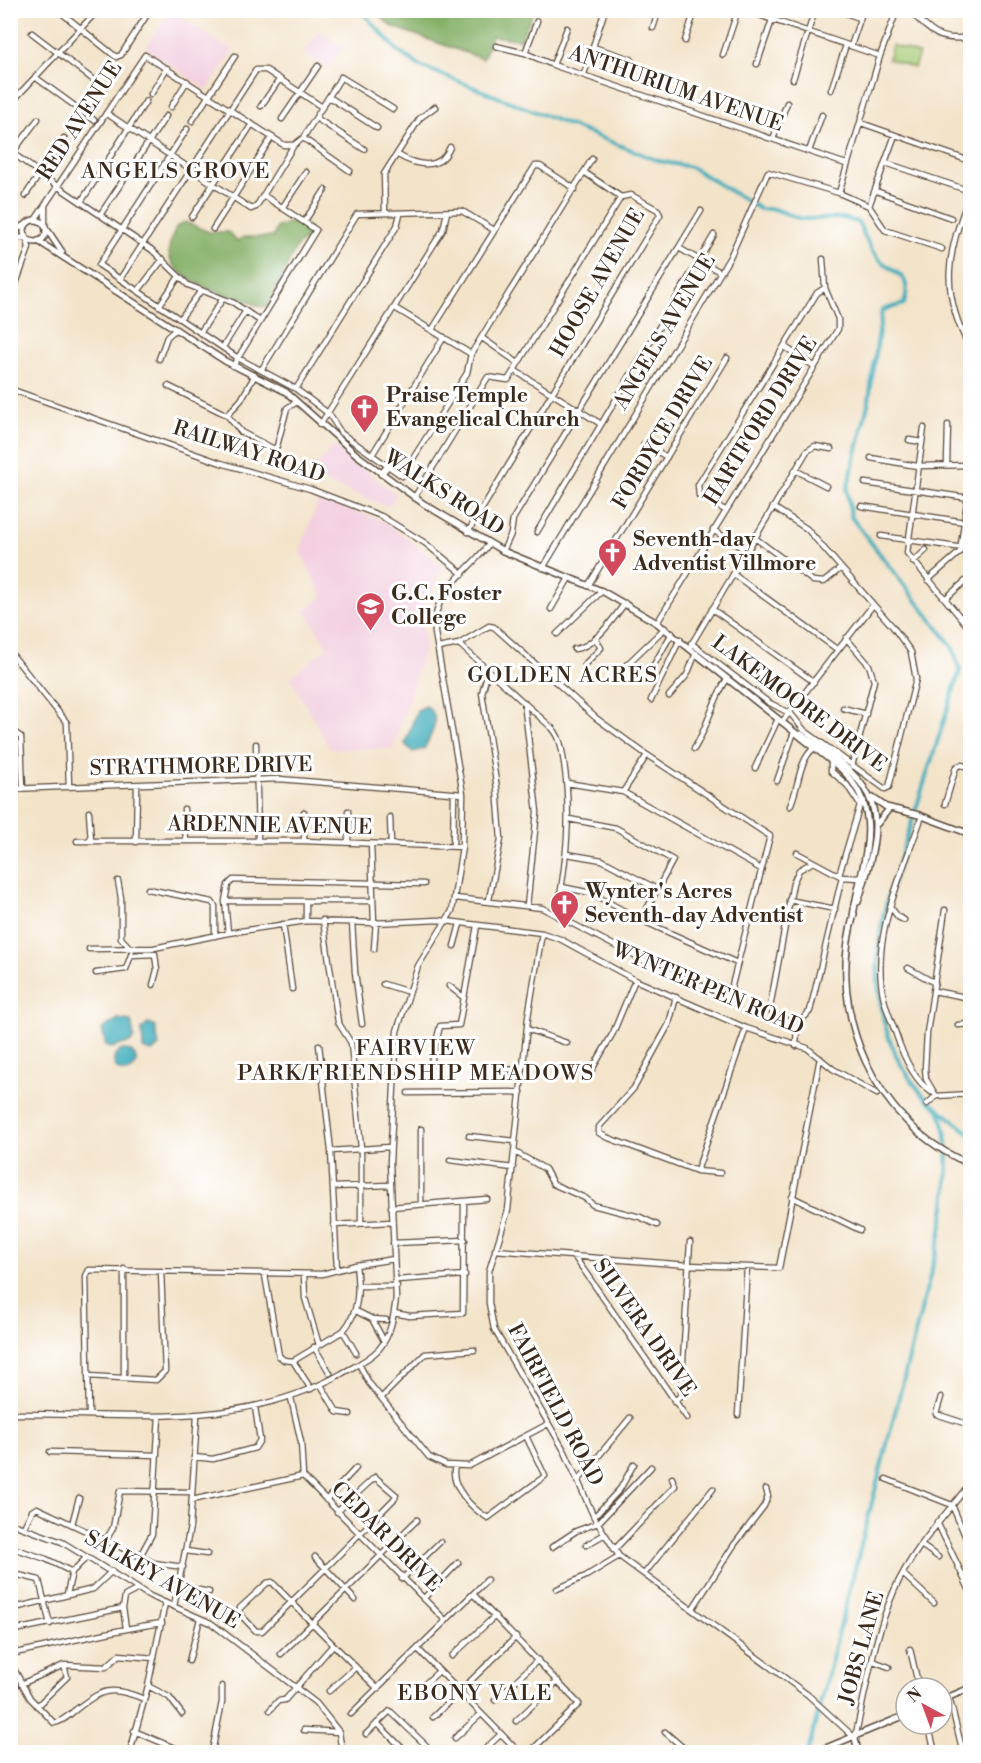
<svg xmlns="http://www.w3.org/2000/svg" width="981" height="1763" font-family="'Libre Bodoni',serif">
  <style>
    .built { fill: #f3cfdf }
    .green { fill: #a7cc77; stroke: #717b4a; stroke-width: 1.5 }
    .forest { fill: #85b068; stroke: #606d43; stroke-width: 1.5 }
    .water { fill: #3fadbb; stroke: #3d6c6c; stroke-width: 1.5 }
    .lines { fill: none; stroke-linecap: round; stroke-linejoin: round }
    .canal { stroke: #3fadbb; stroke-width: 4 }
    .minor-casing { stroke: #574638; stroke-width: 7 }
    .major-casing { stroke: #574638; stroke-width: 8 }
    .minor { stroke: #fff; stroke-width: 4.5 }
    .major { stroke: #fff; stroke-width: 5 }
    .labels { text-anchor: middle; dominant-baseline: central; stroke-width: 6; stroke-linejoin: round; paint-order: stroke }
    .street-label { font-size: 21px; fill: #3b2a1e; stroke: #fff }
    .poi-label { font-size: 21px; font-weight: bold; fill: #3b2a1e; stroke: #fff; text-anchor: start }
    .neighbourhood-label { font-size: 22px; letter-spacing: 1.5px; fill: #3b2a1e; stroke: #fff }
  </style>
  <rect width="100%" height="100%" fill="#fff"/>
  <filter id="ink" filterUnits="userSpaceOnUse"><feTurbulence type="fractalNoise" baseFrequency=".0167" numOctaves="2"/><feDisplacementMap in="SourceGraphic" scale="12" xChannelSelector="R" yChannelSelector="G"/><feConvolveMatrix kernelMatrix="1 2 1 2 8 2 1 2 1" color-interpolation-filters="sRGB"/></filter>
  <filter id="wash" filterUnits="userSpaceOnUse"><feTurbulence type="fractalNoise" baseFrequency=".008" numOctaves="4" result="noise"/><feDisplacementMap in="SourceGraphic" scale="24" xChannelSelector="R" yChannelSelector="G"/><feGaussianBlur stdDeviation="1.35" result="paint"/><feColorMatrix in="noise" values="0 0 0 0 0 0 0 0 0 0 0 0 0 0 0 0 0 1.4 0 .05"/><feComposite in="paint" operator="in"/></filter>
  <g filter="url(#wash)">
    <rect width="100%" height="100%" fill="#f3e3c9"/>
    <path class="built" d="M171,11l62,40 -26,39 -62,-42z
      M319,30l24,17 -16,22 -24,-17z
      M333,445l64,50 -9,12 -79,-31z
      M319,498l67,24 56,44 -20,50 3,30 -32,103h-63l-40,-71 37,-31 -22,-36 17,-15 -22,-45z"/>
    <path class="green" d="M892,45l27,9 -5,14 -26,-9z"/>
    <path class="forest" d="M375,11h159l-14,29 -28,-4 -9,23 -92,-33z
      M301,219l8,10 -4,11 -8,6 -29,60c-10,3 -16,-4 -26,-8 -5,-2 -3,0 -9,-1 -15,-3 -53,-19 -61,-34 -7,-12 0,-24 4,-36l9,-5 24,10h19l9,9 7,-4h29l4,-10z"/>
    <path class="water" d="M426,706c17,11 5,30 -2,43l-11,3 -8,-8 12,-34z
      M118,1019l13,2 3,16 -3,5 -20,6 -5,-2 -4,-17z
      M149,1023l6,3 4,20 -7,6 -9,-3 -1,-20z
      M114 1061a11 11 0 1 1 22 0a11 11 0 1 1-22 0Z"/>
    <g class="lines">
      <path class="canal" d="M360,10l38,41 22,15 239,95 32,6 69,42h14l27,10 41,-1 16,4c5,10 9,21 15,30 15,23 42,17 31,52l-22,6 -13,90 -22,90 4,27 101,129 8,24 -73,230c-18,68 -12,146 40,199 13,13 30,23 43,35
        M808,1752l131,-511c8,-39 15,-97 -1,-134"/>
    </g>
  </g>
  <g filter="url(#ink)">
    <g class="lines">
      <defs>
        <path id="minor" d="M58,10l58,47 5,-2 29,-45
          M106,10l4,3
          M744,10l136,46
          M837,10l23,8
          M909,10c22,22 29,32 61,27
          M653,28l6,-18
          M32,33l72,55
          M685,41l10,-31
          M496,46l29,7 28,12 293,99
          M851,46l12,-36
          M593,47l38,12
          M525,53l12,-32
          M723,55l15,-45
          M757,64l15,-44
          M553,65l14,-37
          M584,74l21,-64
          M35,77l59,43
          M793,79l22,-69
          M831,90l15,-45
          M151,94l16,-26
          M329,97l48,31
          M10,104l88,-94
          M261,106l18,-26
          M171,107l16,-26
          M106,113l145,96 5,-2 38,-62
          M316,118l48,31
          M282,119l36,-53
          M192,121l43,-65
          M861,123l109,38
          M187,129l-88,136 139,93 58,31 33,25 12,19 61,43 65,-103 4,-19 121,-195
          M303,138l47,33
          M773,139l14,-36
          M10,151l47,35 95,64 36,35 46,18 26,18
          M809,151l13,-36
          M398,155c17,10 42,17 52,-8
          M10,156l28,-37
          M886,163l78,26
          M584,172l37,25
          M876,191l75,27
          M839,193l41,-137 17,-46
          M970,195c-23,58 -31,96 0,153
          M25,196l39,-58
          M81,202l65,-101
          M45,206v19
          M869,206l26,-71
          M282,208l24,-36
          M385,213l-1,-39 36,-56 15,-11
          M100,215l66,-99
          M192,217l60,-93
          M35,220l110,-165 139,90h10l9,-7 38,-61 52,32
          M304,222l21,-32
          M213,229l59,-92
          M679,248l41,24
          M120,279l136,-209h10l56,37
          M138,291l25,-32
          M10,300l19,-52 -2,-9
          M159,306l19,-28
          M395,308l76,46
          M180,319l20,-27
          M432,330l103,-164h5l35,23
          M200,333l22,-33
          M482,338l36,25
          M223,347l22,-35
          M785,347l29,19
          M159,359l8,-22 9,-8
          M233,366l83,-136 -53,-35
          M262,369l95,-155 105,-3 32,19
          M514,370l87,54
          M168,386l59,29 14,-15 14,-25
          M10,389l211,74 89,26 71,27 44,27 38,31
          M296,389l101,-163 3,-12
          M227,415l14,17 33,17 3,-3 10,-38 10,-6
          M320,425l123,-195 4,-18
          M924,428l-17,125 63,76
          M909,440l13,2
          M644,444l23,13
          M372,455l72,-118
          M871,458l46,8 53,-1
          M947,464l1,-39
          M795,470l31,16
          M865,483l104,15
          M414,498l74,-121 20,3 113,-183
          M861,506l104,16
          M725,510l-26,-14 -1,-11 119,-192 8,-5
          M713,530l34,21
          M468,532l192,-317 -2,-5 -27,-15 -10,2
          M537,532l177,-297
          M881,536l89,13
          M755,538l58,43 11,1 17,-14
          M503,551l8,-17 2,-15 188,-308
          M913,562l13,-12
          M543,568l187,-311 38,-85 71,21 30,13 16,24 57,19
          M733,574l105,76
          M928,580l32,-28 10,-72
          M588,586l139,-228
          M945,599l25,-22
          M551,609l18,-31
          M712,609l102,73
          M961,618l9,-9
          M657,623l181,-294v-10l-13,-31 -2,-29
          M557,634l45,-43
          M846,638l23,27 5,16 -22,85
          M691,643l77,59 23,12 13,16 81,59 4,-2 27,-108 -5,-27 -18,-25 -86,-98 -34,-22
          M459,644l93,84c9,9 10,23 12,35 8,52 2,100 -7,151
          M691,645l116,-194 8,-5 16,3
          M438,648l21,-4 30,-18 5,1 102,91 51,37 123,81 -41,161 -77,-32 -110,-57 -87,-10
          M574,649c20,-1 40,-31 51,-46
          M10,652l57,71 2,63
          M585,664l16,-16 -6,-10
          M488,671l-6,22 15,95 4,51 -12,61
          M619,672l46,-44
          M647,677l25,-44
          M669,696l18,-21 9,-22
          M651,700l29,-61
          M524,702l13,110 -10,94
          M843,708l23,6
          M782,722l91,-117
          M10,729l11,8 2,52
          M256,744l2,97
          M694,749c14,-22 18,-48 33,-70
          M831,761v10l16,14 13,20
          M755,768l23,-49
          M777,781l17,-49
          M567,783l56,9 138,77
          M10,789l269,-10 184,15
          M623,792l24,-37
          M945,804l11,-37 5,-2 9,2
          M790,806c9,-18 8,-45 24,-58
          M184,809l2,32
          M348,811v31
          M89,812l2,29
          M304,812v29
          M922,816c-19,56 -53,123 -38,183 3,12 8,24 12,35 7,22 17,45 35,58
          M390,817l1,27
          M969,817l1,-7
          M569,819l47,9 57,32 -32,60
          M77,841h227l158,6
          M136,842l1,-57
          M371,844l3,79
          M453,846l1,-52
          M797,853l45,24 17,1
          M567,854l35,6 55,29
          M839,875l21,-70 4,-4
          M118,881l3,17v40l11,12
          M562,887l29,6 50,27 96,43
          M148,889l64,13 3,4v30
          M789,900l46,9
          M225,901h148
          M306,902v19
          M892,909l6,8 6,3
          M323,920l15,102 13,21 10,105v75
          M352,922l3,50 7,52
          M283,924l9,65
          M228,933l-3,-32 3,-16 5,-5 191,4
          M542,933l-14,84 -20,193 -19,61v32l5,26 71,123 29,65 25,39 189,139 47,43c11,-49 19,-101 39,-147 19,-43 49,-72 76,-108
          M454,946l6,-22
          M89,949l65,-1 74,-15 78,-12 68,2 64,-3 104,13 18,6 75,41 111,48 61,20 26,21 44,25
          M374,949l2,-27
          M908,968l27,15
          M96,973l30,-4 5,-14 24,-1
          M383,984l26,8
          M153,985l4,-15 -2,-16
          M449,986l14,11
          M934,991l36,7
          M676,997l-7,27 -35,64 -35,39v6l7,4 91,34 49,-143
          M797,1025l13,-14 32,-134
          M958,1025l12,-1
          M527,1029l40,14
          M319,1045l12,106 6,119
          M796,1046l1,-21 -24,-11 -3,-7 23,-124 6,-13 14,-8
          M430,1067l10,-41 19,-1 18,-99
          M495,1069l28,1
          M323,1075l72,-6
          M589,1075l24,-42 22,-53
          M408,1093l113,-1
          M936,1096l-10,-17 -1,-11 2,-35 18,-123
          M927,1104l9,-8 34,-2
          M421,1129v75
          M469,1136l46,5
          M331,1151l59,-4
          M515,1152l30,17 8,15 32,14 8,7 47,12 17,8
          M450,1160l63,8
          M697,1171l23,2
          M333,1187l58,-2
          M792,1197l68,33
          M391,1207l96,-8
          M334,1225l58,-3
          M393,1243l72,-3
          M495,1250l193,15 91,3 41,-210
          M574,1256l113,162
          M265,1275l14,81 5,4 9,1
          M304,1275l1,23 14,47
          M397,1280l68,-5
          M358,1286h39
          M356,1311l16,8 14,1
          M394,1313l16,3 53,-3 1,-111
          M372,1319l12,22
          M343,1331l13,22
          M314,1347l16,26
          M293,1361l50,-30c17,-19 16,-42 13,-66
          M293,1361l18,28
          M359,1364l10,19 60,74 17,8 23,1 79,-42
          M88,1376l68,4 9,-9 -4,-100
          M124,1377v-108
          M321,1385l16,27 13,2
          M941,1397l-5,17 34,11
          M291,1398l10,44 2,34
          M381,1398l44,-44 49,-4
          M674,1402l7,-7 9,-153
          M89,1413l-3,-137 3,-6 233,4 34,-9 38,-6
          M14,1414c112,-1 225,17 327,-40 12,-7 28,-14 38,-25 12,-14 15,-34 17,-51l-6,-136 7,-131 21,-65 34,-55 10,-64 1,-53 -28,-161c-4,-42 31,-58 54,-89
          M738,1415l9,-148
          M50,1452l107,3
          M194,1457l19,2 42,-11 5,-8 -5,-33
          M455,1466c-6,19 17,43 33,52l57,-42 -19,-40
          M303,1476l143,145
          M886,1479l66,26 18,42
          M578,1481l52,-63
          M192,1500l111,-24
          M326,1500l30,-32
          M337,1512l38,-35 21,18 -1,3c-44,45 -88,89 -133,133h-6l-17,-18 1,-5 27,-25 5,-1c35,36 70,72 106,107
          M594,1517l26,-28 14,-25
          M937,1522l33,69
          M10,1523l52,19 88,54 61,27 105,80 23,29 3,20
          M72,1524l7,-26
          M24,1527l8,-16 5,-3 117,55 29,4
          M10,1533l4,-9
          M106,1540l7,-12 7,-37 72,1
          M586,1545l19,-11
          M921,1545l17,12
          M10,1547l36,12 26,13
          M552,1547l24,-16 22,-8 53,-56
          M614,1550l61,-64 -3,-8
          M186,1551l21,3
          M140,1556l12,-22 7,-118
          M315,1557l40,43
          M10,1573l29,7 11,44
          M644,1574l69,-85
          M903,1574l31,29
          M402,1579l38,-37
          M179,1586l30,6
          M557,1589l29,-13 33,-20
          M67,1594l5,-22 15,-15
          M473,1594l106,110 -49,48
          M423,1599l35,-36
          M174,1606l16,-79 7,-111
          M693,1608l41,-63 30,-39 4,-10 -2,-7
          M10,1609l83,-20 19,-18
          M126,1628l-3,-20 2,-12 13,-7
          M10,1631l113,-23
          M418,1649l101,103
          M910,1649l9,39
          M10,1654c51,-10 101,-24 152,-31
          M281,1654l136,-134
          M452,1656l43,-40
          M189,1661l11,-42
          M873,1661l16,6
          M10,1662l20,36 24,25c8,-1 14,-7 20,-12 28,-22 37,-26 70,-12
          M21,1684l43,-19 42,2 13,-12 35,3
          M148,1686l21,11 13,17
          M329,1691l27,-24
          M413,1695l26,-24
          M949,1697l14,55
          M495,1700l43,-40
          M37,1706l30,-29 -3,-12
          M270,1710l8,-9 7,-1 48,-55
          M351,1714l136,-134
          M433,1717l83,-80
          M516,1721l42,-40
          M377,1723l29,29
          M928,1724l7,28
          M304,1730l35,2
          M134,1731l50,21
          M665,1732l23,20
          M366,1734l24,-23 43,41
          M455,1738l26,-24
          M130,1752l18,-66 17,-83
          M212,1752l10,-50v-16
          M482,1752l19,-18"/>
        <path id="major" d="M24 231a11 11 0 1 1 22 0a11 11 0 1 1-22 0Z
          M48,231l14,21
          M10,232l15,-7
          M10,238h17
          M38,241l187,120 61,31 71,63 67,49 79,47 99,40 55,32 183,145c48,45 21,93 13,148
          M381,474l6,-7
          M801,734c83,54 87,76 57,168
          M873,798l13,9 33,8 51,19
          M877,824l12,-15
          M854,914c-29,98 21,211 116,250
          M942,1700l28,-12
          M855,1738l3,14
          M816,1752l90,-37"/>
      </defs>
      <use href="#minor" class="minor-casing"/>
      <use href="#major" class="major-casing"/>
      <use href="#minor" class="minor"/>
      <use href="#major" class="major"/>
    </g>
  </g>
  <defs>
    <symbol id="church-pin" viewBox="-11 -11 22 30"><path d="M0 17L-7.5 6A9.5 9.5 0 1 1 7.5 6Z" fill="#d1495b" stroke="#fff"/><path d="M-1.2-6h2.4v3.5h3.3v2.4h-3.3V6h-2.4V-.1h-3.3v-2.4h3.3Z" fill="#fff"/></symbol>
    <symbol id="university-pin" viewBox="-11 -11 22 30"><path d="M0 17L-7.5 6A9.5 9.5 0 1 1 7.5 6Z" fill="#d1495b" stroke="#fff"/><path d="M0-5L7-2L0 1L-7-2ZM-4 1L0 2.5L4 1V4Q0 6-4 4Z" fill="#fff"/></symbol>
  </defs>
  <g fill-rule="evenodd">
    <use href="#church-pin" x="348" y="392" width="33" height="45"/>
    <use href="#church-pin" x="596" y="536" width="33" height="45"/>
    <use href="#university-pin" x="354" y="590" width="33" height="45"/>
    <use href="#church-pin" x="548" y="888" width="33" height="45"/>
  </g>
  <g class="labels">
    <g class="street-label">
      <text transform="translate(676 89) rotate(19)">ANTHURIUM AVENUE</text>
      <text transform="translate(80 121) rotate(-57)">RED AVENUE</text>
      <text transform="translate(598 283) rotate(-60)">HOOSE AVENUE</text>
      <text transform="translate(665 332) rotate(-59)">ANGELS AVENUE</text>
      <text transform="translate(761 421) rotate(-58)">HARTFORD DRIVE</text>
      <text transform="translate(663 433) rotate(-59)">FORDYCE DRIVE</text>
      <text transform="translate(249 452) rotate(18)">RAILWAY ROAD</text>
      <text transform="translate(444 493) rotate(33)">WALKS ROAD</text>
      <text transform="translate(799 704) rotate(37)">LAKEMOORE DRIVE</text>
      <text transform="translate(201 767) rotate(-1)">STRATHMORE DRIVE</text>
      <text transform="translate(270 826) rotate(1)">ARDENNIE AVENUE</text>
      <text transform="translate(708 989) rotate(23)">WYNTER PEN ROAD</text>
      <text transform="translate(644 1328) rotate(55)">SILVERA DRIVE</text>
      <text transform="translate(555 1405) rotate(62)">FAIRFIELD ROAD</text>
      <text transform="translate(386 1537) rotate(45)">CEDAR DRIVE</text>
      <text transform="translate(162 1580) rotate(30)">SALKEY AVENUE</text>
      <text transform="translate(862 1648) rotate(-74)">JOBS LANE</text>
    </g>
    <g class="poi-label">
      <text x="386" y="396">Praise Temple<tspan x="386" dy="24">Evangelical Church</tspan></text>
      <text x="633" y="540">Seventh-day<tspan x="633" dy="24">Adventist Villmore</tspan></text>
      <text x="391" y="594">G.C. Foster<tspan x="391" dy="24">College</tspan></text>
      <text x="585" y="892">Wynter's Acres<tspan x="585" dy="24">Seventh-day Adventist</tspan></text>
    </g>
    <g class="neighbourhood-label">
      <text x="176" y="171">ANGELS GROVE</text>
      <text x="563" y="675">GOLDEN ACRES</text>
      <text x="416" y="1048">FAIRVIEW<tspan x="416" dy="25">PARK/FRIENDSHIP MEADOWS</tspan></text>
      <text x="475" y="1693">EBONY VALE</text>
    </g>
  </g>
  <rect width="981" height="1763" fill="none" stroke="#fff" stroke-width="36"/>
  <g transform="translate(924 1706) rotate(319)"><circle r="28" fill="#ffffff" stroke="#b1aaa5" stroke-width="1.5"/>
  <path d="M0-4.5L10 22L0 15L-10 22Z" fill="#d1495b"/>
  <text y="-9" font-size="16" font-weight="bold" text-anchor="middle" fill="#3b2a1e">N</text>
  </g>
</svg>
